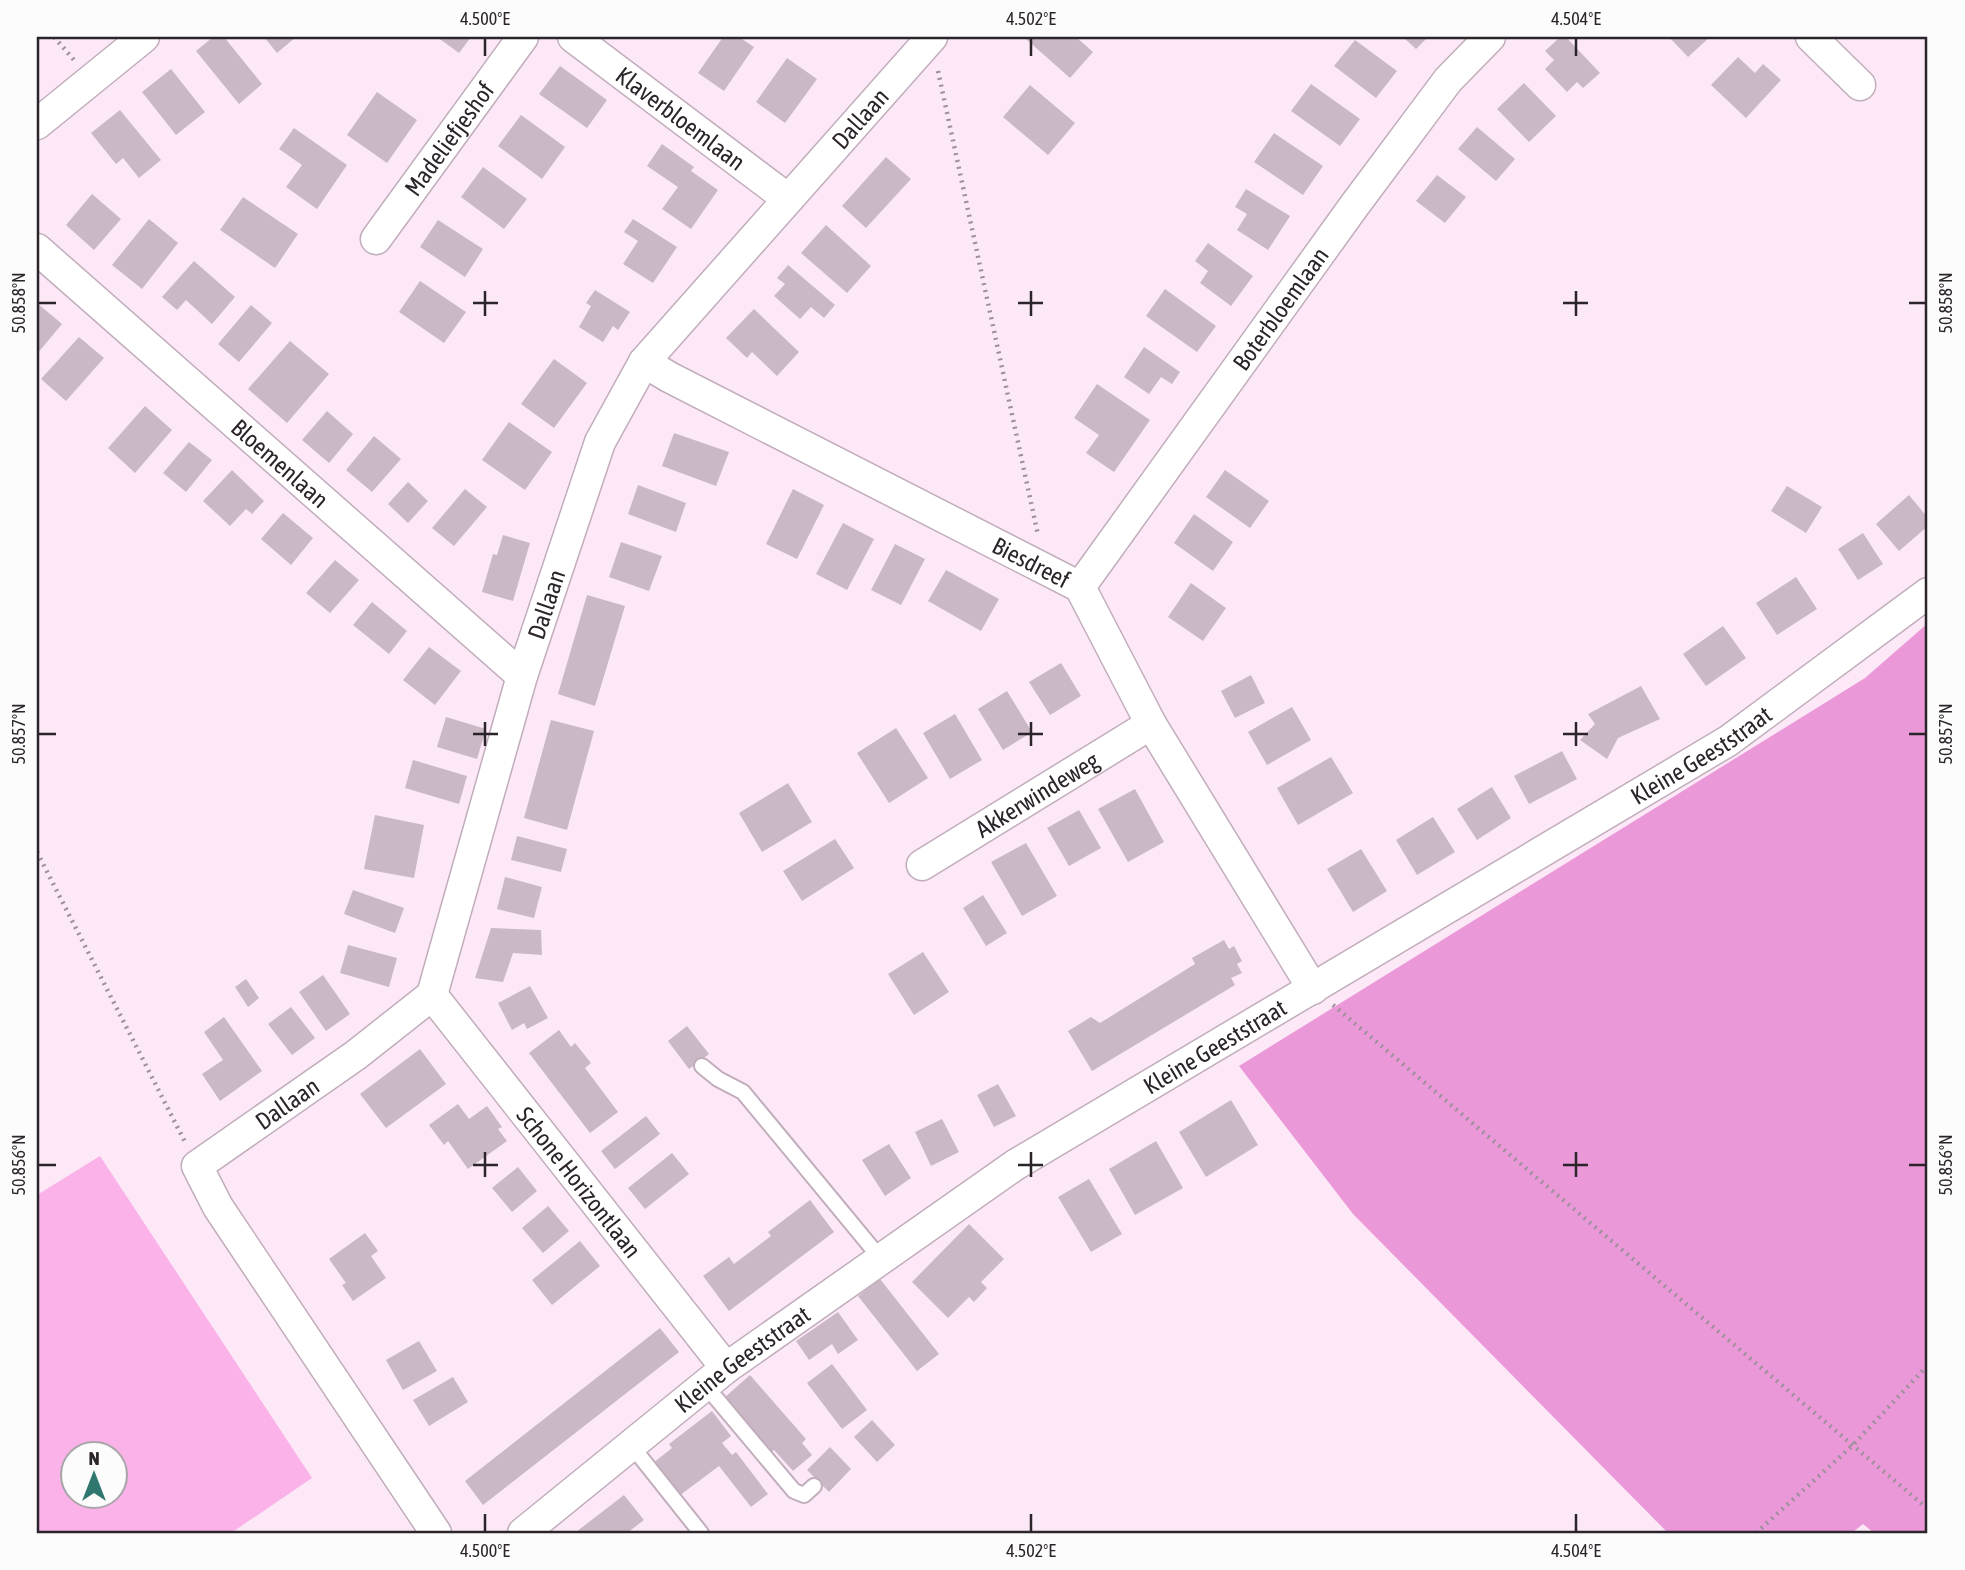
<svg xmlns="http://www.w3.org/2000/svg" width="1965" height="1570" font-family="'Asap Condensed',sans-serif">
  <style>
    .green { fill: #fab2e9; fill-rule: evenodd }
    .forest { fill: #eb98d9 }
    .building { fill: #cbb8c6 }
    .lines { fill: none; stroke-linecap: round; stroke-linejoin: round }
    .lane-casing { stroke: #c1adbb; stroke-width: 18 }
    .street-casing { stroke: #c1adbb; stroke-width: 33 }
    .path { stroke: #9e909a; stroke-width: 4.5; stroke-dasharray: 2 5; stroke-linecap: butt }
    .lane { stroke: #fff; stroke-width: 14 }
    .street { stroke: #fff; stroke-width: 30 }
    .ticks { fill: none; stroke: #2b242a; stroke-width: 2.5 }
    .labels { text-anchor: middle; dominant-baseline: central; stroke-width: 7; stroke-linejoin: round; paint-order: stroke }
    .street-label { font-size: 24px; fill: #2b242a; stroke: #fcfcfc }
    .neatline { fill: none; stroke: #2b242a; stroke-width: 2.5 }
    .ticks-label { font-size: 18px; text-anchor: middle; fill: #2b242a }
  </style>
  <rect width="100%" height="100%" fill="#fde8f7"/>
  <path class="green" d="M100,1156l212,322 -81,55h-194v-338zM74,1454h42v42h-42z"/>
  <path class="forest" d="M1928,623v910h-54l-11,-9 -11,9h-184l-315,-319 -114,-148 626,-388z"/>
  <path class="building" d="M213,37h11l38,47 -23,20 -43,-53z
    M264,37h32l-19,16z
    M437,37h34l-12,16z
    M723,37h16l15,10 -30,44 -26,-18z
    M1028,37h48l17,15 -23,26 -44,-39z
    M1403,37h25l-12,12z
    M1560,37h6l34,36 -17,15 -6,-6 -10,10 -22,-23 9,-9 -9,-9z
    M1669,37h41l-22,20z
    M1355,40l42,31 -21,27 -42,-32z
    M1738,57l17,16 8,-9 18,16 -35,38 -35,-33z
    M787,58l30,21 -32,44 -29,-21z
    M560,66l47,34 -20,28 -48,-34z
    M171,69l34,43 -29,23 -34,-43z
    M1524,83l32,33 -27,26 -32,-33z
    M1311,84l49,35 -20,27 -49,-35z
    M1030,85l45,38 -27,32 -45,-38z
    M377,92l40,28 -30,43 -40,-28z
    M120,110l41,50 -22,18 -16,-20 -7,6 -25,-31z
    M521,115l44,32 -23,32 -44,-33z
    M1477,127l38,32 -19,22 -38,-32z
    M294,128l53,37 -30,44 -31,-22 16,-22 -23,-16z
    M1274,133l49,33 -20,29 -49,-33z
    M662,144l32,23 -3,4 27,19 -27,39 -29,-20 16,-22 -31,-21z
    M886,157l25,22 -45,49 -24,-22z
    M483,167l44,32 -23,30 -43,-32z
    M1437,175l29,22 -21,26 -29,-22z
    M1246,189l44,27 -22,34 -31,-20 10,-16 -12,-7z
    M92,194l29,25 -27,31 -28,-25z
    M243,197l55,37 -23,34 -55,-38z
    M149,219l29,24 -36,46 -30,-24z
    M633,219l44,28 -24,36 -30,-19 15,-23 -14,-9z
    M438,220l45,29 -18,28 -45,-30z
    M826,225l45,41 -24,27 -46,-40z
    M1208,243l45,33 -22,30 -31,-23 8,-12 -13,-10z
    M194,261l41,36 -23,27 -26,-24 -9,10 -15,-13z
    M788,265l47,40 -11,13 -13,-11 -11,12 -26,-23 11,-12 -8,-6z
    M420,281l46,31 -22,31 -45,-31z
    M1165,289l51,37 -19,26 -51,-36z
    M595,290l35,22 -12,18 -5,-4 -10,16 -24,-15 12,-21 -5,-3z
    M37,303l25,21 -25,30z
    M251,305l21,18 -33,39 -21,-18z
    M754,309l45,43 -22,24 -25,-24 -5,6 -21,-20z
    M79,337l25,21 -38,43 -25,-22z
    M290,341l39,33 -42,49 -39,-34z
    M1144,347l36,25 -8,12 -11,-7 -12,17 -25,-17z
    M554,359l33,24 -33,45 -33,-24z
    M1097,384l53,36 -36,52 -28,-19 13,-18 -25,-17z
    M145,406l27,24 -37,43 -27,-25z
    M327,411l26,23 -24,29 -27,-23z
    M509,422l43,30 -27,38 -43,-30z
    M674,433l55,19 -13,34 -54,-20z
    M374,436l27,23 -29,33 -26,-22z
    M189,442l23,18 -26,32 -23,-19z
    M232,470l32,31 -12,13 -6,-5 -16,17 -27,-25z
    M1225,470l44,31 -19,27 -44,-31z
    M408,482l20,19 -20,22 -20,-19z
    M638,485l48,18 -10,29 -48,-18z
    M1787,486l35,21 -16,26 -35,-22z
    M465,489l22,18 -33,39 -22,-18z
    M793,489l31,16 -27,54 -31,-15z
    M1909,495l19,23v8l-29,25 -23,-27z
    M283,513l30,25 -22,27 -30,-26z
    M1194,514l39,28 -20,29 -39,-28z
    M843,523l31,16 -27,51 -31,-16z
    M1863,533l20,31 -25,16 -20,-31z
    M503,535l27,8 -17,58 -31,-9 11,-38 4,1z
    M621,542l41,14 -13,35 -40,-14z
    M895,544l30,15 -24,46 -30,-15z
    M335,560l24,20 -29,33 -24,-20z
    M946,570l53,29 -18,32 -53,-30z
    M1796,577l21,32 -40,26 -21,-32z
    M1191,583l35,25 -23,33 -35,-24z
    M587,595l38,11 -30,100 -37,-12z
    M372,602l35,29 -18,23 -36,-29z
    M1723,626l23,32 -40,28 -23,-32z
    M429,647l32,24 -26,34 -32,-25z
    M1061,663l20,33 -31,19 -21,-33z
    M1251,675l14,28 -30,15 -14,-27z
    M1641,686l19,33 -42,19 -11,21 -27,-19 15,-16 -7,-10z
    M1007,691l25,41 -29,18 -25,-41z
    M1292,707l19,33 -44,25 -19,-33z
    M955,714l27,46 -32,19 -27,-46z
    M446,717l40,12 -9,30 -40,-12z
    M551,720l43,11 -27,99 -43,-12z
    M896,728l32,50 -39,25 -32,-50z
    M1562,751l15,28 -48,25 -15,-28z
    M1331,757l22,36 -55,32 -21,-37z
    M413,760l54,16 -8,28 -54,-16z
    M788,783l24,39 -50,30 -23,-39z
    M1492,787l19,31 -34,22 -20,-31z
    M1135,789l29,53 -36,20 -30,-53z
    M1079,810l22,38 -32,18 -22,-38z
    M375,815l49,10 -10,53 -50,-9z
    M1433,817l22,35 -38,23 -21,-35z
    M517,836l50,13 -6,23 -50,-12z
    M835,839l19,29 -52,33 -19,-30z
    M1026,843l31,53 -35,20 -31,-54z
    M1361,849l26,42 -34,21 -26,-43z
    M505,877l37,10 -8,31 -37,-9z
    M353,890l51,18 -9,25 -51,-19z
    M983,895l24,38 -21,13 -23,-38z
    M491,928l50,2 1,25 -29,-2 -10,29 -28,-4z
    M1224,940l5,9 5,-3 8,15 -5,3 5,9 -11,5 4,7 -143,86 -24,-40 23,-14 9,6 95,-59 -3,-6z
    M348,945l49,13 -8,29 -49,-14z
    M923,952l26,40 -35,23 -26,-41z
    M323,975l27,39 -24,17 -27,-39z
    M246,979l13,19 -11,9 -13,-20z
    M530,986l18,32 -21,11 -3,-6 -12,7 -14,-27z
    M291,1007l24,31 -23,17 -24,-31z
    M224,1017l38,54 -42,30 -18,-27 21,-14 -19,-28z
    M687,1026l22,28 -20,15 -21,-28z
    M559,1030l12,17 4,-4 16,20 -6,5 33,44 -28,21 -61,-80z
    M420,1049l26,35 -60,44 -26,-34z
    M998,1084l18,32 -22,11 -17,-32z
    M1231,1100l27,45 -52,32 -27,-45z
    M458,1104l11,15 18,-13 15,21 -4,2 9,12 -39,28 -20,-28 -4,4 -15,-20z
    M646,1116l14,18 -45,35 -14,-18z
    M942,1119l17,33 -28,14 -16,-34z
    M1156,1141l27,47 -48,27 -26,-46z
    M889,1144l22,34 -26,18 -23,-36z
    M672,1153l17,21 -44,35 -17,-21z
    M518,1167l19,24 -25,21 -20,-24z
    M1089,1179l33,55 -31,18 -33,-55z
    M810,1200l24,32 -105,79 -26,-35 26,-19 5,7 37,-28 -3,-4z
    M548,1206l21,25 -26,22 -21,-25z
    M969,1224l35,35 -23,23 6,6 -13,14 -5,-5 -21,21 -36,-36z
    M365,1233l13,18 -7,5 15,22 -33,23 -11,-16 4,-2 -17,-24z
    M580,1241l20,25 -48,39 -20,-25z
    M880,1279l59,75 -22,17 -59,-75z
    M838,1312l20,28 -20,14 -6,-10 -23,16 -13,-19z
    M660,1328l19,24 -196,153 -18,-24z
    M419,1341l18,30 -34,19 -17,-30z
    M832,1364l35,46 -25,19 -35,-46z
    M750,1375l56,64 -4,4 10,12 -19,16 -19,-21 -3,2 -47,-54z
    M453,1377l15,25 -39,24 -16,-26z
    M712,1411l19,25 -9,7 10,12 4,-3 32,42 -17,13 -32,-41 -40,30 -26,-33 19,-15 -3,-4z
    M872,1420l23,25 -18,17 -23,-25z
    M830,1447l21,22 -22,23 -22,-22z
    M624,1495l20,25 -17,13h-49l-2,-1z"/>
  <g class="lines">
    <defs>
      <path id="lane" d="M702,1066l16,13 25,13 138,167
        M705,1385l89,106 10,4 10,-9
        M631,1445l70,88"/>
      <g id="street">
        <path id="s1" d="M573,37l215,162"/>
        <path d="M1811,37l49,48"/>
        <path d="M37,124l107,-87"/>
        <path id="s2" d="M376,239l147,-202"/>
        <path id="s3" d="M37,249l485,427"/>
        <path id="s4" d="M644,362l25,15 411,210 71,137 162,265"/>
        <path id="s5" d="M1080,587l274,-381 94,-126 42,-43"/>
        <path id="s6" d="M922,865l229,-141"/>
        <path id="s7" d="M432,995l294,373"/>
        <path id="s8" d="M436,1533l-218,-326 -21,-41 159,-111 76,-60 90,-319 78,-234 44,-80 288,-325"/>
        <path id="s9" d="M523,1533l203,-165 289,-203 713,-424 200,-148"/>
      </g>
    </defs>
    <use href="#lane" class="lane-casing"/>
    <use href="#street" class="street-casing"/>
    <path class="path" d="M54,37l20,23
      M938,71l100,464
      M37,852l149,292
      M1333,1005l595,504
      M1756,1533l97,-88 75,-80"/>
    <use href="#lane" class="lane"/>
    <use href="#street" class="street"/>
  </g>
  <path class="ticks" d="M485,38v18M1031,38v18M1576,38v18M485,291v25M1031,291v25M1576,291v25M38,303h18M473,303h25M1018,303h25M1563,303h25M1909,303h17M485,722v24M1031,722v24M1576,722v24M38,734h18M473,734h25M1018,734h25M1563,734h25M1909,734h17M485,1152v25M1031,1152v25M1576,1152v25M38,1165h18M473,1165h25M1018,1165h25M1563,1165h25M1909,1165h17M485,1514v18M1031,1514v18M1576,1514v18"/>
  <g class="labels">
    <g class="street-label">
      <text stroke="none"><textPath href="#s1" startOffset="135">Klaverbloemlaan</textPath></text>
      <text stroke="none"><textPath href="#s8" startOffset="1724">Dallaan</textPath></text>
      <text stroke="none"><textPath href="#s2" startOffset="124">Madeliefjeshof</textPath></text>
      <text stroke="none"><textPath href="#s5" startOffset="343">Boterbloemlaan</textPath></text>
      <text stroke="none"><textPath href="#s3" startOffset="324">Bloemenlaan</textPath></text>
      <text stroke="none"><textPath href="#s4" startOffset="436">Biesdreef</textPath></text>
      <text stroke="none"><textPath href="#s8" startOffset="1136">Dallaan</textPath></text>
      <text stroke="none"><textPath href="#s9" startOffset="1414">Kleine Geeststraat</textPath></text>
      <text stroke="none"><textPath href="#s6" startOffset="135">Akkerwindeweg</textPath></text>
      <text stroke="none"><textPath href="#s9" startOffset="847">Kleine Geeststraat</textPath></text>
      <text stroke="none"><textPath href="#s8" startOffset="548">Dallaan</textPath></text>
      <text stroke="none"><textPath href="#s7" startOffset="238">Schone Horizontlaan</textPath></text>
      <text stroke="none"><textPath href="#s9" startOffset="280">Kleine Geeststraat</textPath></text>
    </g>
  </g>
  <rect width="1965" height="1570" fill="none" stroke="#fcfcfc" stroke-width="77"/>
  <g transform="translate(94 1475)"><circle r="33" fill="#fcfcfc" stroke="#a8a6a8" stroke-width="2"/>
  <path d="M0-5L12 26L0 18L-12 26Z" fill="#30776f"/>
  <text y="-10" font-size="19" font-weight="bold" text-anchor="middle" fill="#2b242a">N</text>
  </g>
  <rect x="38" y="38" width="1888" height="1494" class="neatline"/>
  <g class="ticks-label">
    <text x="485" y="25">4.500°E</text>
    <text x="1031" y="25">4.502°E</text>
    <text x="1576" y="25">4.504°E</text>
    <text transform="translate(19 303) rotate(-90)" y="6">50.858°N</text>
    <text transform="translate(1946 303) rotate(-90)" y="6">50.858°N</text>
    <text transform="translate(19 734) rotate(-90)" y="6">50.857°N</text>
    <text transform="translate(1946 734) rotate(-90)" y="6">50.857°N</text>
    <text transform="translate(19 1165) rotate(-90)" y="6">50.856°N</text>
    <text transform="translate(1946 1165) rotate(-90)" y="6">50.856°N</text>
    <text x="485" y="1557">4.500°E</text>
    <text x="1031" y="1557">4.502°E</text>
    <text x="1576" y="1557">4.504°E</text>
  </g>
</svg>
